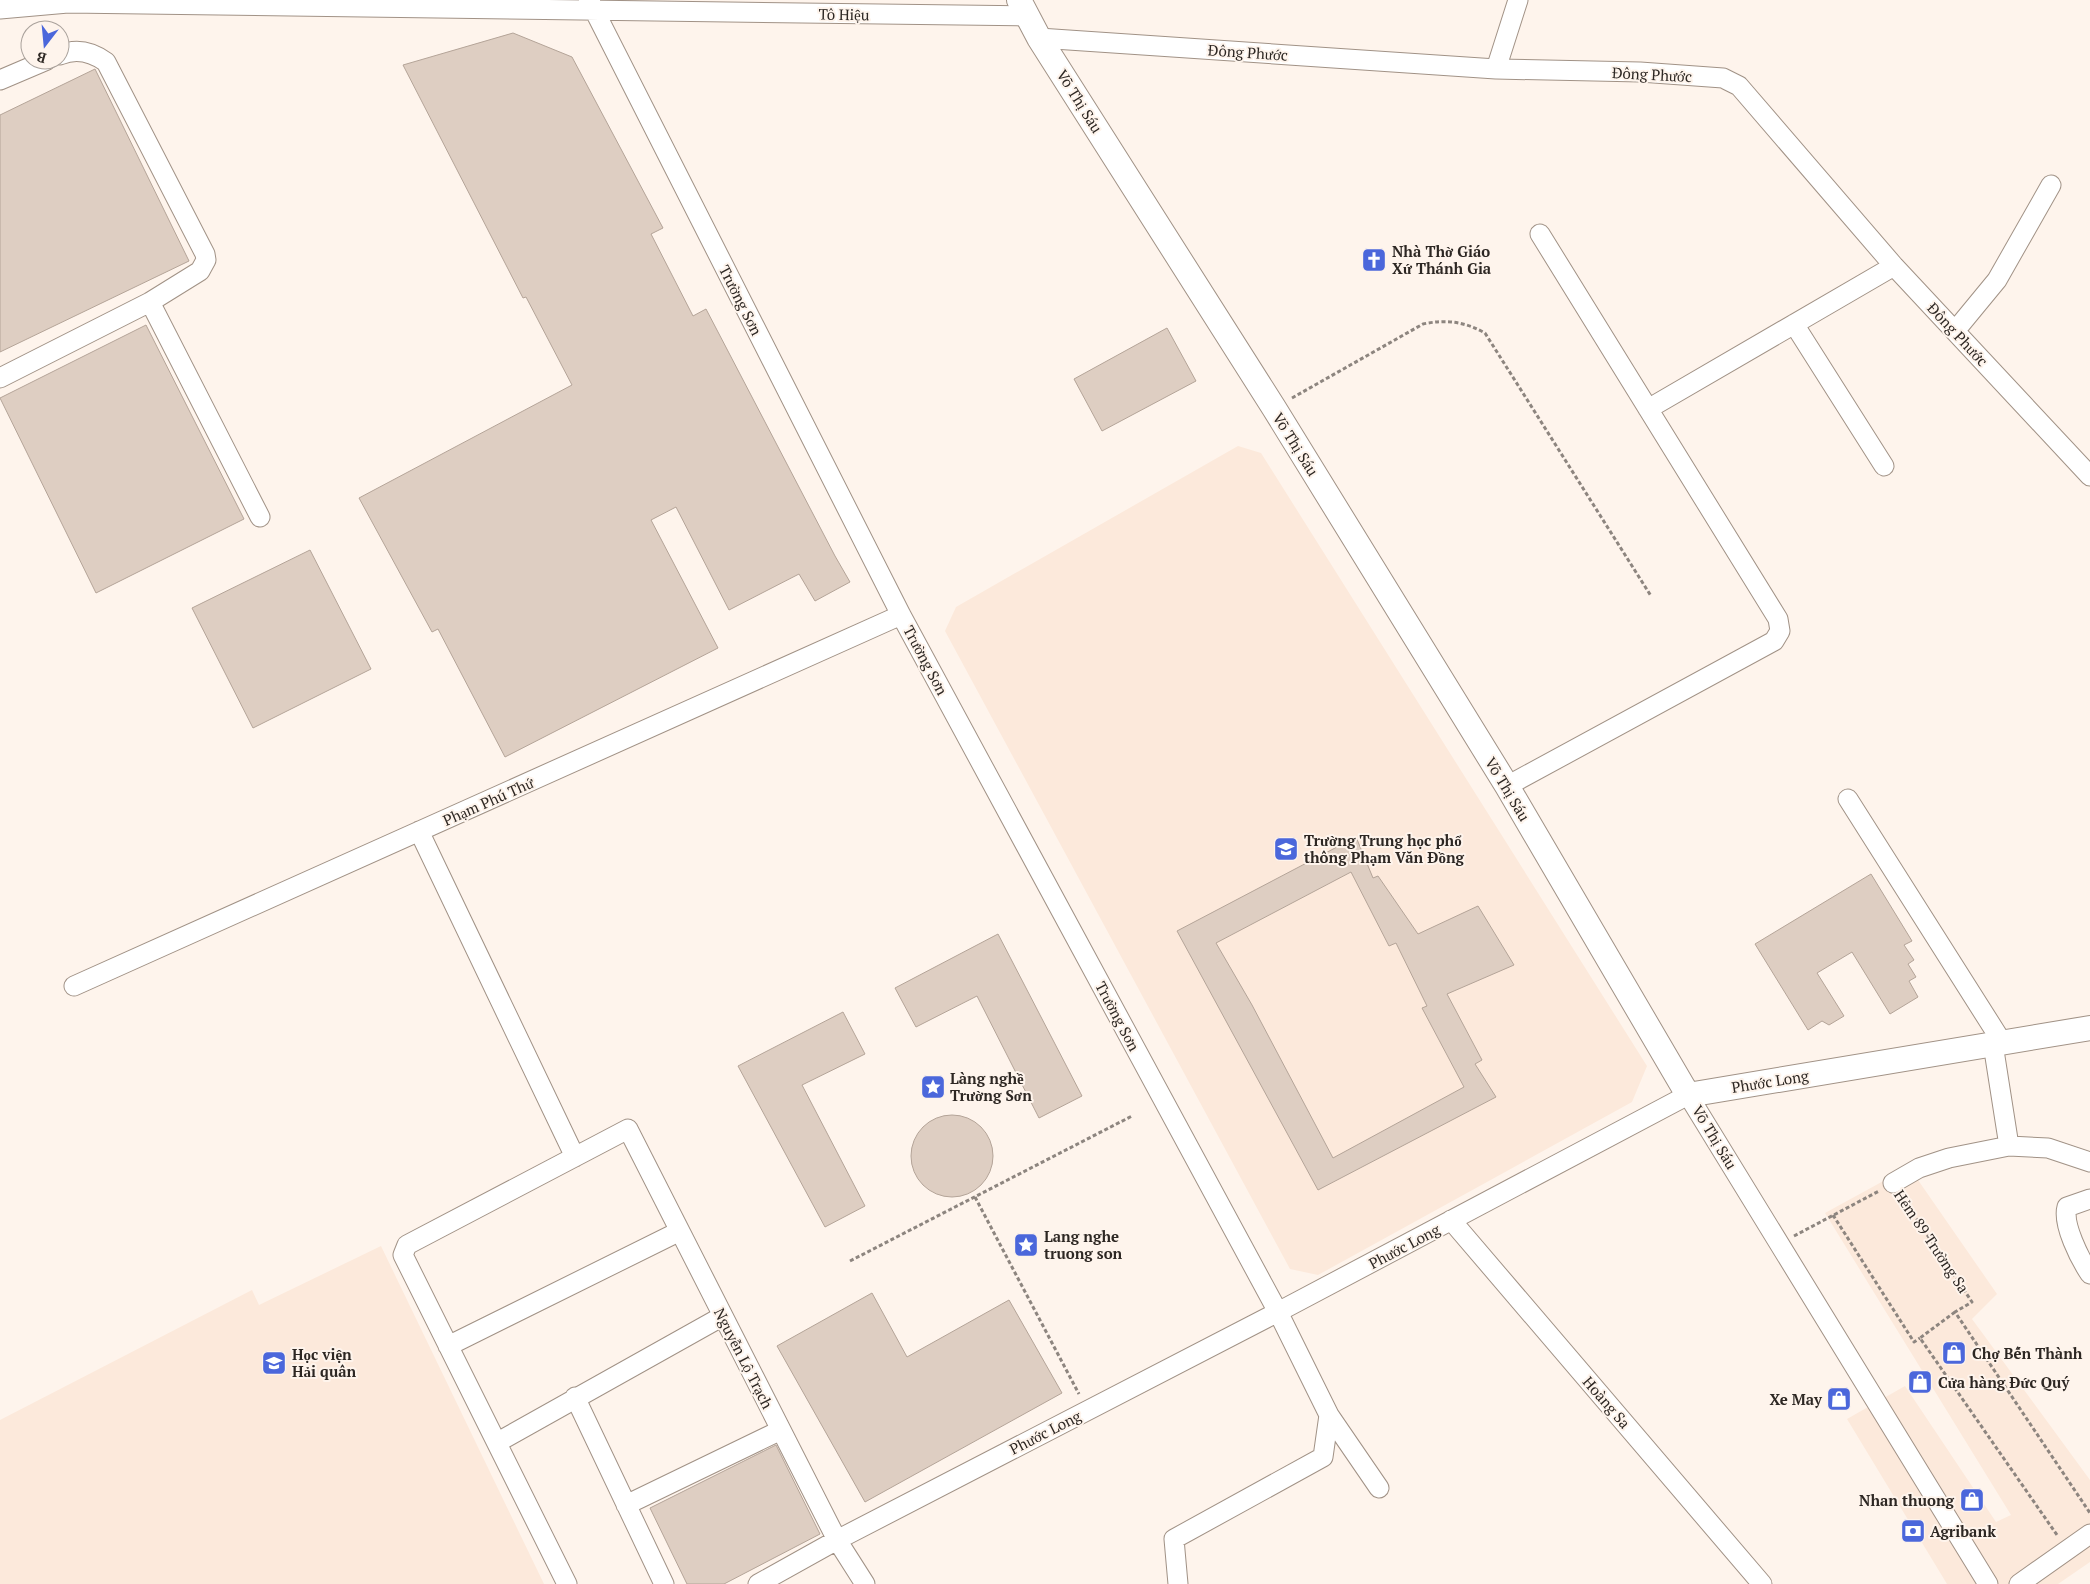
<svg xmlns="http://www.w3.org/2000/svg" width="2090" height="1584" font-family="'PT Serif',serif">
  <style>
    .built { fill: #fce9db }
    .building { fill: #decec2; stroke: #b4a498; fill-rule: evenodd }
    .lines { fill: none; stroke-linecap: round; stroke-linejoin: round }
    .minor-casing { stroke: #a19286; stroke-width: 21 }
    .major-casing { stroke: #a19286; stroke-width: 26 }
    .path { stroke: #8d857f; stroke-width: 3; stroke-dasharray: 4 2.5; stroke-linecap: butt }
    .minor { stroke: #fff; stroke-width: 19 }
    .major { stroke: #fff; stroke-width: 24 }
    .labels { text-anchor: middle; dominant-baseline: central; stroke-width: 4; stroke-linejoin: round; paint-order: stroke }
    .street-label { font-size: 15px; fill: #2d2723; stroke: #fef4ec }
    .poi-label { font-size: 15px; font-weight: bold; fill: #2d2723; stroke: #fef4ec; text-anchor: start }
  </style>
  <rect width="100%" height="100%" fill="#fef4ec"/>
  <path class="built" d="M1238,446l23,7 386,613 -15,36 -314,173 -28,-6 -345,-638 11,-24z
    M1909,1167l88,127 -25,25 118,161v82l-32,22h-111l-100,-165 58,-33 91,136 15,-7 -186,-302z
    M381,1246l163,338h-544v-164l252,-130 7,15z"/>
  <path class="building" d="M513,33l59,24 91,171 -12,6 42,82 13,-7 129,247 15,26 -35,19 -16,-27 -70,36 -53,-103 -25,13 67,128 -213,109 -67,-128 -6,3 -73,-134 213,-113 -46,-88 -3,1 -120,-233z
    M95,69l94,192 -189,91v-237z
    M146,325l98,194 -148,74 -96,-195z
    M1167,328l29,53 -94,50 -28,-52z
    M310,550l61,119 -118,59 -61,-120z
    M1356,837l17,41 5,-2 40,58 60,-28 36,59 -67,29 35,66 -7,4 21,33 -178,93 -141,-259zM1351,872l38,74 7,-3 31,63 -5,2 42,79 -131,71 -81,-153 -36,-62z
    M1871,874l41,67 -8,4 10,15 -6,4 8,13 -7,4 9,16 -28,17 -38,-62 -35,21 27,43 -15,9 -7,-4 -14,9 -53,-86z
    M998,934l84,162 -43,22 -62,-122 -61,31 -21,-39z
    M843,1012l22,42 -63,31 63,121 -40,21 -87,-161z
    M911 1156a41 41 0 1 1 82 0a41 41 0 1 1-82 0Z
    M872,1293l35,64 102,-57 53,93 -197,109 -88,-156z
    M776,1445l44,89 -96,50h-37l-37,-76z"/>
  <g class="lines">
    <defs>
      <path id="minor" d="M589,0l312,615 377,697 51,103 50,73
        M0,9l68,-6 960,13
        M1039,38l457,31 144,3 83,6 16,8 155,180 196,210
        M1496,69l22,-69
        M0,80l47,-20
        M150,302l110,215
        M1794,324l90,142
        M1955,331l42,-51 54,-95
        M0,378l150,-76 50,-31 6,-11 -1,-6 -99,-192c-14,-10 -30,-14 -46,-7
        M1648,409l246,-143
        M1507,786l267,-145 6,-10 -2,-12 -238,-385
        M1848,799l154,243
        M419,831l156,326
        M74,986l827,-371
        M1993,1044l16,102
        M1893,1183l26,-15 30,-10 60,-12 39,2 42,14
        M2090,1199l-23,8c-5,17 13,52 23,67
        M1451,1220l311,364
        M448,1346l230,-114
        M575,1397l89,187
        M498,1442l225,-126
        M626,1505l155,-75
        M567,1584l-164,-329 4,-10 221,-116 209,411 28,44
        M758,1584l79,-44 441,-228 410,-217 300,489
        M1178,1584l-4,-45 149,-82 6,-42
        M2019,1584l71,-50"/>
      <path id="major" d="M1019,0l20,38 235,370 233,378 181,309 402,-67"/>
    </defs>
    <use href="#minor" class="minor-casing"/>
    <use href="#major" class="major-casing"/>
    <path class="path" d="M1292,398l131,-74c24,-5 42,-2 62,9l166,263
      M975,1197l104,197
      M1902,1197l70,105 -17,10 135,201
      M1833,1215l81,127 6,-4
      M1794,1236l85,-45
      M850,1261l282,-145
      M1955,1312l-35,26 137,197"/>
    <use href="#minor" class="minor"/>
    <use href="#major" class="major"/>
  </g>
  <defs>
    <symbol id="church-square" viewBox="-11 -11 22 22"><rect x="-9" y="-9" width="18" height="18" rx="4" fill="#4b67db" stroke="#fef4ec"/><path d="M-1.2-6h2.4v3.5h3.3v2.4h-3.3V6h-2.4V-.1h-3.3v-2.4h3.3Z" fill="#fff"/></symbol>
    <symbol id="school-square" viewBox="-11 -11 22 22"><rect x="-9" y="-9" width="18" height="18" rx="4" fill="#4b67db" stroke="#fef4ec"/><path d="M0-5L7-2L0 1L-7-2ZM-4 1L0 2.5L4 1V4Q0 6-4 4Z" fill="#fff"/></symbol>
    <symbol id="sight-square" viewBox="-11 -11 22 22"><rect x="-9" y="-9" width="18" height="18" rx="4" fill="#4b67db" stroke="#fef4ec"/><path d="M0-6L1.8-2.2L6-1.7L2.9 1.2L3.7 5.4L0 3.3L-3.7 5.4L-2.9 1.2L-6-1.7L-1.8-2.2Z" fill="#fff"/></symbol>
    <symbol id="shop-square" viewBox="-11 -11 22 22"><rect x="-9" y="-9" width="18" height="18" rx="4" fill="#4b67db" stroke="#fef4ec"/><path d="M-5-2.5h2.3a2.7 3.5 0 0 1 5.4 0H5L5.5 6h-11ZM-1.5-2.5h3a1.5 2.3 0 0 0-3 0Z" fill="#fff"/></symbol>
    <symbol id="university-square" viewBox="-11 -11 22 22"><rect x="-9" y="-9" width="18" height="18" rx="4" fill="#4b67db" stroke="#fef4ec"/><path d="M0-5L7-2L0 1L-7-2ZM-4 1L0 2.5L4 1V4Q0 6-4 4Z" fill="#fff"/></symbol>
    <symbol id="bank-square" viewBox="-11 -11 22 22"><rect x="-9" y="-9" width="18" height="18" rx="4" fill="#4b67db" stroke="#fef4ec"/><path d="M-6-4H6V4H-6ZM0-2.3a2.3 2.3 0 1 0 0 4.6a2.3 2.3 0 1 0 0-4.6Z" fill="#fff"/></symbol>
  </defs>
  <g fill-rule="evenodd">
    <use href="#church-square" x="1360" y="246" width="28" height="28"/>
    <use href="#school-square" x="1272" y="835" width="28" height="28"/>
    <use href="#sight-square" x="919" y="1073" width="28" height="28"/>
    <use href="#sight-square" x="1012" y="1231" width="28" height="28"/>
    <use href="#shop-square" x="1940" y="1339" width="28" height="28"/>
    <use href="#university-square" x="260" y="1349" width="28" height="28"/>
    <use href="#shop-square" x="1906" y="1368" width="28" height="28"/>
    <use href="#shop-square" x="1825" y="1385" width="28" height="28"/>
    <use href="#shop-square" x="1958" y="1486" width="28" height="28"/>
    <use href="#bank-square" x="1899" y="1517" width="28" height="28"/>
  </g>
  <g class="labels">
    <g class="street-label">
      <text transform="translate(844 14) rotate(1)">Tô Hiệu</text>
      <text transform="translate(1248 52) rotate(4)">Đông Phước</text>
      <text transform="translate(1652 74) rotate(3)">Đông Phước</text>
      <text transform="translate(1080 101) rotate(58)">Võ Thị Sáu</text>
      <text transform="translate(741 300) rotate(63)">Trường Sơn</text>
      <text transform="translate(1958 334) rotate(47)">Đông Phước</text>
      <text transform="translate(1296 444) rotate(58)">Võ Thị Sáu</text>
      <text transform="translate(926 660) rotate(62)">Trường Sơn</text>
      <text transform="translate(1508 789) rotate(59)">Võ Thị Sáu</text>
      <text transform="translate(488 801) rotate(-24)">Phạm Phú Thứ</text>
      <text transform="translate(1118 1016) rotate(62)">Trường Sơn</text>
      <text transform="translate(1770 1081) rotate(-9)">Phước Long</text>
      <text transform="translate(1715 1137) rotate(59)">Võ Thị Sáu</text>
      <text transform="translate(1932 1241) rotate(56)">Hẻm 89 Trường Sa</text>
      <text transform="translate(1404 1246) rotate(-28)">Phước Long</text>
      <text transform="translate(744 1358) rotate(63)">Nguyễn Lộ Trạch</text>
      <text transform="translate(1607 1402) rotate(49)">Hoàng Sa</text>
      <text transform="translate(1045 1432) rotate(-27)">Phước Long</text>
    </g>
    <g class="poi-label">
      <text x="1392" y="251">Nhà Thờ Giáo<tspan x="1392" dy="17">Xứ Thánh Gia</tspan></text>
      <text x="1304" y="840">Trường Trung học phổ<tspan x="1304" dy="17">thông Phạm Văn Đồng</tspan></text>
      <text x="950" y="1078">Làng nghề<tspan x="950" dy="17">Trường Sơn</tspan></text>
      <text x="1044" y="1236">Lang nghe<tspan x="1044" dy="17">truong son</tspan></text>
      <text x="1972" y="1353">Chợ Bến Thành</text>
      <text x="292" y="1354">Học viện<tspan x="292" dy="17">Hải quân</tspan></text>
      <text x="1938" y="1382">Cửa hàng Đức Quý</text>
      <text x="1822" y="1399" text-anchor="end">Xe May</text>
      <text x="1954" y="1500" text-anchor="end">Nhan thuong</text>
      <text x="1930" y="1531">Agribank</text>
    </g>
  </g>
  <g transform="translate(45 45) rotate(196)"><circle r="24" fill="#fef4ec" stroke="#aaa29c"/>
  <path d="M0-4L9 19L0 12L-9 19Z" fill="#4b67db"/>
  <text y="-8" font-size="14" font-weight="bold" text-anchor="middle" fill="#2d2723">B</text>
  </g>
</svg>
